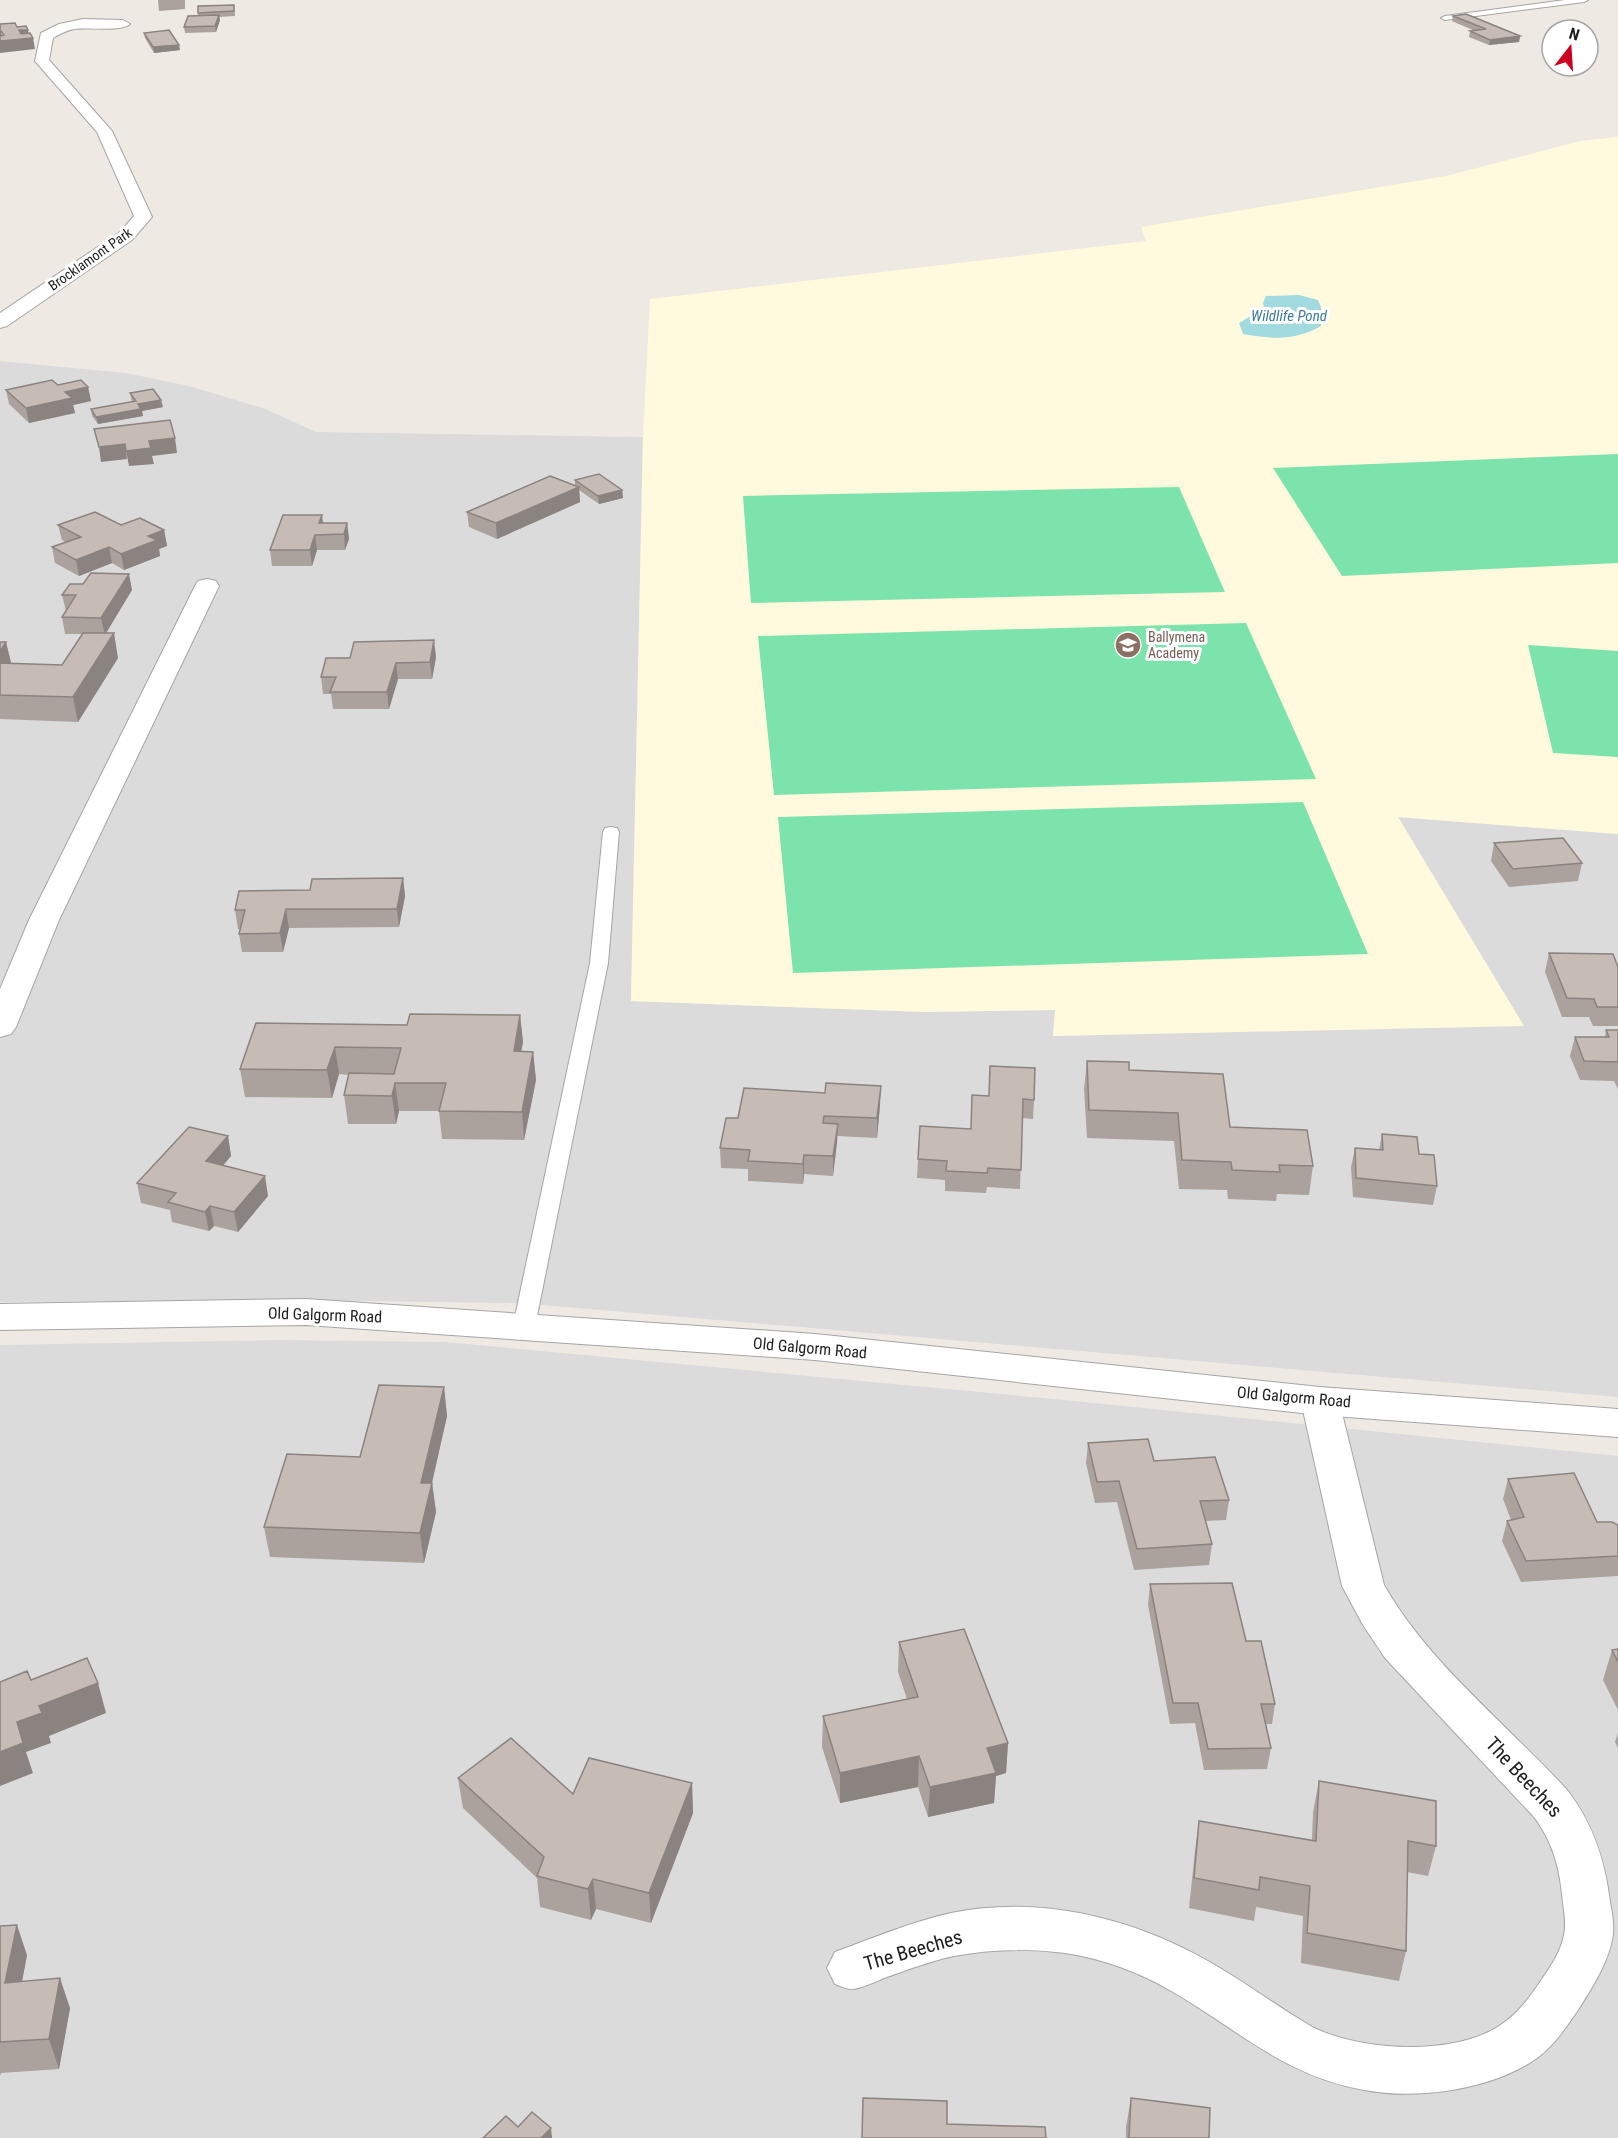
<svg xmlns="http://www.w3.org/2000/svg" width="1618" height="2138" font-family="'Roboto Condensed',sans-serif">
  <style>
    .residential { fill: #dcdbdb }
    .education { fill: #fffadd }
    .pitch { fill: #7ce3ac }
    .water { fill: #a1dbe0 }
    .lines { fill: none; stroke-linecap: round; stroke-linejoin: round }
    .service-casing { stroke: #a5a5a5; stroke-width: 2 }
    .minor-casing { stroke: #a5a5a5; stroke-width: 2 }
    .tertiary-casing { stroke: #a5a5a5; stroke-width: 2 }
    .service { fill: #fff; fill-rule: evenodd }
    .minor { fill: #fff; fill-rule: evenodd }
    .tertiary { fill: #fff; fill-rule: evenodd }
    .wall { fill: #aba19d }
    .shaded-wall { fill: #8b837f }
    .building { fill: #c7bbb6; stroke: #8b837f; stroke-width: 1.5 }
    .labels { text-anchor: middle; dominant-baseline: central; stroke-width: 6; stroke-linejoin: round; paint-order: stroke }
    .far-street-label { font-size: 14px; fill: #1e1e1e; stroke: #fff }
    .far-education-label { font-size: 14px; fill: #785e54; stroke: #fff; text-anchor: start }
    .far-water-label { font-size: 15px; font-style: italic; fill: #3d7a9b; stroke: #fff }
    .street-label { font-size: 16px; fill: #1e1e1e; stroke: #fff }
    .near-street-label { font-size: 20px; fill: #1e1e1e; stroke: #fff }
  </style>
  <rect width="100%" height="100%" fill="#efe9e3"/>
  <path class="residential" d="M0,361l126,12 63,13 74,22 53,24 327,5 -12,564 295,11 130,-2 -3,26 470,-11 -126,-208 221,17v563l-1099,-94 -231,-3 -288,2z
    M278,1340l167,2 599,56 574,58v682h-1618v-793z"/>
  <path class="education" d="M1618,137v697l-220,-17 126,209 -471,10 2,-26 -129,2 -295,-11 12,-564 7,-138 496,-58 -5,-14 305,-51 135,-35z"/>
  <path class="pitch" d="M1618,454v109l-276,13 -69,-108z
    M1179,487l46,105 -474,11 -8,-107z
    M1246,623l70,156 -542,16 -16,-159z
    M1528,645l90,6v106l-65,-4z
    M1303,802l65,152 -575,19 -15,-156z"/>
  <path class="water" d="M1299,295l19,5 3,7v19c-26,15 -49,13 -78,8l-4,-11 25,-15 -1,-5 3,-7z"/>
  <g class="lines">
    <defs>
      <path id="service" d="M1565,0h23l-4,2 -139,18 -4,-2 4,-2z
        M611,827l6,1 2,4 -11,131 -73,363 -3,5 -8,3 -8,-3 -3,-5 77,-363 13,-131 2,-4z"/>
      <path id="minor" d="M83,19l40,1 7,4c-8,8 -42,3 -55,5 -8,1 -15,5 -22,9l-4,22 63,71 40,86 -20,23 -125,86 -7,2v-15l120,-81 14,-16 -37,-84 -62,-71 6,-28 18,-9z
        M207,579l9,2 3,5 -160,334 -43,107 -5,7 -11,3v-48l29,-69 166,-334 3,-5z
        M1320,1387l14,4 5,10 45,184c45,79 123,139 184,206 25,33 37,69 42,111 2,10 4,22 3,32 -3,26 -21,54 -35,76 -12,17 -24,36 -41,48 -45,32 -120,42 -173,32 -79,-14 -124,-59 -191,-98 -34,-20 -69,-33 -108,-39 -37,-5 -74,-4 -111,3 -24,5 -47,14 -70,22 -9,4 -20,9 -30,11 -6,1 -13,-3 -19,-5l-8,-16 8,-16c38,-14 76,-30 116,-39 87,-18 179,4 255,47 37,20 71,47 108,68 48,23 140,28 185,-2 18,-11 31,-29 43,-47 9,-13 19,-28 22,-44 3,-13 -1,-28 -2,-41 -3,-29 -10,-52 -27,-76l-150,-160 -22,-33 -21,-39 -41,-185 5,-10z"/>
      <path id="tertiary" d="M306,1299l509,35 505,53 298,22v28l-298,-22 -505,-55 -509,-35 -306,5v-26z"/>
    </defs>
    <use href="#service" class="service-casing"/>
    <use href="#minor" class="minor-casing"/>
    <use href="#tertiary" class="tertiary-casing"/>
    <use href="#service" class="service"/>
    <use href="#minor" class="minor"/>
    <use href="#tertiary" class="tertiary"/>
  </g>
  <path class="wall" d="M158,0h27v9l-26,2z
    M234,5l1,11 -16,1 1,3 -4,12 -31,1 -1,-6 14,-11v-3z
    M1453,16l67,20 -1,6 -30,3 -20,-8 1,-6h5l-23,-10z
    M144,33l36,17 -26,3 -9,-15z
    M58,385l30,2 3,14 -18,4 2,8 -46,10 -20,-19 -3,-14z
    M130,393l33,14 -21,4 1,5 -45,8 -6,-8 -1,-7 41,-7z
    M575,480l47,10 1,8 -24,6 -20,-14 1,12 -83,37 -28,-12 -2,-15 108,-27z
    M347,523l2,16 -4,11h-28l-5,16h-40l-2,-16z
    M58,525h63l43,5 3,16 -8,3 1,7 -36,14 -12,-7 -33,13 -24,-13 -3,-16 13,-5 -3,-2z
    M132,590l-27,43 13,25 -40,64 -78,-3v-77h6l5,21 51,2 20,-31h-17l-3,-17 4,-6 -4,-16z
    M436,657l-4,22h-34l-9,30h-56l-2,-15h-8l-2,-17 5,-19z
    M1494,843l88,20 -4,18 -69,6 -18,-26z
    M403,878l2,18 -6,31 -110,1 -6,24h-41l-3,-18 1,-5h-2l-3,-19 75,-20z
    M1549,953l69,14v59h-25l-4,-9h-27l-17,-45z
    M520,1015l3,27 -2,9 12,1 3,28 -12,60 -82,-1 -3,-28h-40l-3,13h-48l-4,-29 5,-20 -10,-1 -7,24 -87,-1 -5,-28 167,-44z
    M1606,1030h12v59l-4,-8 -34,-1 -10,-24 5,-19h30z
    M1087,1061l42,9 101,57 83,39 -4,29 -32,-1 -1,7 -48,-2 -1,-9 -48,-1 -5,-48 -87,-3 -3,-49z
    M972,1095l62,5 -1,19 -11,-1 -2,71 -33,-2 -1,6 -41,-2v-11l-28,-2 1,-19 53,-30z
    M880,1105l-3,33 -40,-2 -4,40 -29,-2 -1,10 -55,-3v-12l-27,-1 -1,-20 18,-30z
    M1382,1134l37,20 18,32 -4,19 -80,-8 -2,-30 4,-19 24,2z
    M228,1136l3,20 -8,10 45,30 -30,36 -24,-6 -5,5 -37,-9 -2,-12 -29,-7 -4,-20z
    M444,1387l3,29 -15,67 4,29 -12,51 -154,-6 -6,-30 96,-70z
    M1088,1443l66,18 75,39 -3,20 -21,1 7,23 -3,21 -75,5 -17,-68 -22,1 -9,-40z
    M1508,1479l89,43 21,3v51l-97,6 -19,-41 5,-20 4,-1 -8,-21z
    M1150,1584l96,57 29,63 -3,20h-6l5,24 -4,21 -63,1 -9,-47 -25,1 -22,-119z
    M899,1642l109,101 -2,30 -10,3 -2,27 -66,14 -10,-30 -78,16 -18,-56 1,-31 84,-17 -9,-27z
    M1618,1649v61l-15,-30 9,-30z
    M1618,1733v15l-3,-6z
    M458,1778l115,16 119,-11 1,30 -42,110 -55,-14 -5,11 -51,-13 -3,-29 -74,-70z
    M1319,1781l117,65 -8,30 -21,-4 -1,79 -7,30 -98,-18 2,-47 -47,-9 -2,14 -65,-13 6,-57 4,-30 113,19 1,-28z
    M0,1926l27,29 -5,26 48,27 -11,61 -58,4 -1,3z
    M1131,2098l78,40h-83v-11z"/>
  <path class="shaded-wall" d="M219,15l1,5 -4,12 -1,-6z
    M19,30h9l1,8h4l2,11 -35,4v-22h1l2,10z
    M1520,36l-1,6 -30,3 1,-5z
    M179,45l1,5 -26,3 -1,-6z
    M88,387l3,14 -18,4 2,8 -46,10 -3,-15 39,-16z
    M161,400l2,7 -21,4 1,5 -45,8 -2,-7 42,-13z
    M175,438l2,15 -25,3 2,8 -25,2 -3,-15 23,-10z
    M125,444l2,15 -26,3 -2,-15z
    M579,487l1,15 -83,37 -1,-16z
    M622,490l1,8 -24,6 -1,-8z
    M322,515l2,15 -5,-7z
    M347,523l2,16 -4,11 -1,-16z
    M164,530l3,16 -8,3 1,7 -36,14 -3,-16 27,-18z
    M315,535l2,15 -5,16 -2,-16z
    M109,547l3,16 -33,13 -3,-16z
    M129,574l3,16 -27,45 -4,-17z
    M114,633l4,25 -40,64 -5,-25z
    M434,640l2,17 -4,22 -2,-17z
    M6,642l6,25 -12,16v-32z
    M396,663l2,16 -9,30 -2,-17z
    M403,878l2,18 -6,31 -2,-18z
    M286,909l3,19 -6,24 -3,-19z
    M520,1015l3,27 -7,37 -2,-28z
    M335,1047l4,27 -7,24 -5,-28z
    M533,1052l3,28 -12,60 -2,-28z
    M395,1083l4,28 -3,13 -4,-28z
    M881,1086l-1,19 -3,33v-20z
    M838,1124l-1,19 -4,33v-20z
    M228,1136l3,20 -22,25 -3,-20z
    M804,1155v19l-1,10v-20z
    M265,1176l3,20 -30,36 -4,-20z
    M210,1206l4,20 -5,5 -4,-19z
    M444,1387l3,29 -22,97 -4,-30z
    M432,1483l4,29 -12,51 -4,-30z
    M98,1683l8,30 -57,23 2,7 -25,9 7,21 -33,13v-34l17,-30 22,-16z
    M1008,1743l-2,30 -10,3 -2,27 -66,14 2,-30 57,-39z
    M919,1756l-1,31 -78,16v-30z
    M692,1783l1,30 -42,110 -2,-30z
    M593,1879l3,30 -5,11 -3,-31z
    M17,1925l10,30 -11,58 -11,-30z
    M60,1978l10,30 -11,61 -10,-30z
    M551,2128l1,10h-11z"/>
  <path class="building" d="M234,5v6l-36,2v-7z
    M1466,14l54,22 -30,4 -20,-9 16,-2 -33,-13z
    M219,15l-4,11 -31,1 4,-11z
    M15,23l2,4 9,-1 2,4h-9l2,4 9,-1 3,5 -33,3v-5l4,-1 -3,-4h-1v-7z
    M169,30l10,15 -26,2 -9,-14z
    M52,380l6,5 23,-5 7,7 -23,5 7,6 -46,10 -20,-18z
    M153,389l8,11 -23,4 3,5 -45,8 -5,-8 45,-8 -6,-8z
    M170,420l5,18 -26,3 2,7 -25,3 -1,-7 -26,3 -5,-18z
    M599,474l23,16 -24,6 -23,-16z
    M550,476l29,11 -83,36 -29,-11z
    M95,512l26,13 19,-7 24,12 -16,6 9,4 -36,14 -12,-7 -33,13 -24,-13 29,-10 -23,-12z
    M283,515h39l-3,8h28l-3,11 -29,1 -5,15h-40z
    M91,573l38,1 -28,44 -39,-1 14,-22h-14l8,-11h13z
    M83,633h31l-41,64 -73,-2v-32l62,2z
    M434,640l-4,22 -34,1 -9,29h-57l6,-15h-15l5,-19h24l4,-16z
    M0,642h6l-6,9z
    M1563,838l19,25 -69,6 -19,-26z
    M403,878l-6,31h-111l-6,24 -41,1 6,-24h-10l4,-19 71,-1 2,-11z
    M1549,953l64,1 5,13v40h-21l-3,-8 -27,-1z
    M410,1014l110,1 -6,36 19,1 -11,60 -83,-1 7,-28h-51l-3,13 -48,-1 5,-22 45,1 7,-26 -66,-1 -8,23 -87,-1 16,-46 151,2z
    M1606,1030h12v32l-34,-1 -9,-24h34z
    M1087,1061l42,1v8l94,4 7,53 77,3 6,36 -34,-1 1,7 -48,-2 -1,-8 -49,-2 -4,-47 -89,-3z
    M990,1066l45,2 -1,32 -11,-1 -2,71 -33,-2 -1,5 -41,-2 1,-10 -29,-2 2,-33 51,3 1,-34 17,1z
    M826,1083l55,3 -4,32 -53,-2 -1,7 15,1 -5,32 -29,-1 -1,9 -55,-3 2,-11 -30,-2 6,-30h12l6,-30 81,5z
    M189,1127l39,9 -22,25 59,15 -31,36 -24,-6 -5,6 -37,-10 8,-9 -39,-10z
    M1382,1134l35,3 2,17 15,1 3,31 -81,-8 -1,-30 28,2z
    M379,1385l65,2 -23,96h11l-12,50 -156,-6 23,-73 73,3z
    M1148,1439l6,22 61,-4 14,43 -29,1 12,43 -75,5 -18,-68 -22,1 -9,-39z
    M1574,1473l23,49h15l6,3v31l-92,5 -19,-40 17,-4 -16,-38z
    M1232,1583l14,58h15l14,63h-14l10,44 -63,1 -10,-46h-25l-23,-119z
    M964,1629l44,114 -21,5 9,25 -66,14 -11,-31 -79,17 -17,-57 95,-19 -19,-55z
    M1618,1649v13l-6,-12z
    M87,1658l11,25 -59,23 3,7 -25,9 6,21 -23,9v-70l27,-11 4,9z
    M511,1738l62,56 16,-36 103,25 -43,110 -56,-14 -5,10 -51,-13 7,-19 -86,-79z
    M1319,1781l117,20v45l-28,-5 -2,110 -99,-18 3,-47 -50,-9 -1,13 -65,-12 5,-57 117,20z
    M17,1925l-12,58 55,-5 -11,61 -49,3v-116z
    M863,2098l84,3v23l98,3 1,11h-184z
    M1131,2098l79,10 -1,30h-80z
    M532,2112l19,16 -10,10h-58l23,-22 12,11z"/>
  <defs>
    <symbol id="school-disc" viewBox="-11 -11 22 22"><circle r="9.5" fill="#8d6e63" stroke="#fff"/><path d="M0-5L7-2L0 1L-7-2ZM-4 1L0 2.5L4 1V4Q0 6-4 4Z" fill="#fff"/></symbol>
  </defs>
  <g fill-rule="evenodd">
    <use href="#school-disc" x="1113" y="630" width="30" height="30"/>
  </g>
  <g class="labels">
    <g class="far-street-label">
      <text transform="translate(90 259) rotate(-35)">Brocklamont Park</text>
    </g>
    <g class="far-education-label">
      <text x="1148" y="637">Ballymena<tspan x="1148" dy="16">Academy</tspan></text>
    </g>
    <g class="far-water-label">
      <text x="1289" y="316">Wildlife Pond</text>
    </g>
    <g class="street-label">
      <text transform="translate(325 1315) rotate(2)">Old Galgorm Road</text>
      <text transform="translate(810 1348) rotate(5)">Old Galgorm Road</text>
      <text transform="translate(1294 1397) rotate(5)">Old Galgorm Road</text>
    </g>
    <g class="near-street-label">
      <text transform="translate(1524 1777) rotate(47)">The Beeches</text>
      <text transform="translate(913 1950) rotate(-16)">The Beeches</text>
    </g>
  </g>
  <g transform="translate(1570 48) rotate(17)"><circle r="28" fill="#ffffff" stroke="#a5a5a5" stroke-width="1.5"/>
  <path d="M0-4.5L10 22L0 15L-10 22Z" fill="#cc001f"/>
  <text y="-9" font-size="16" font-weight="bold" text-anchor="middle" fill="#1e1e1e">N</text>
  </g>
</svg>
